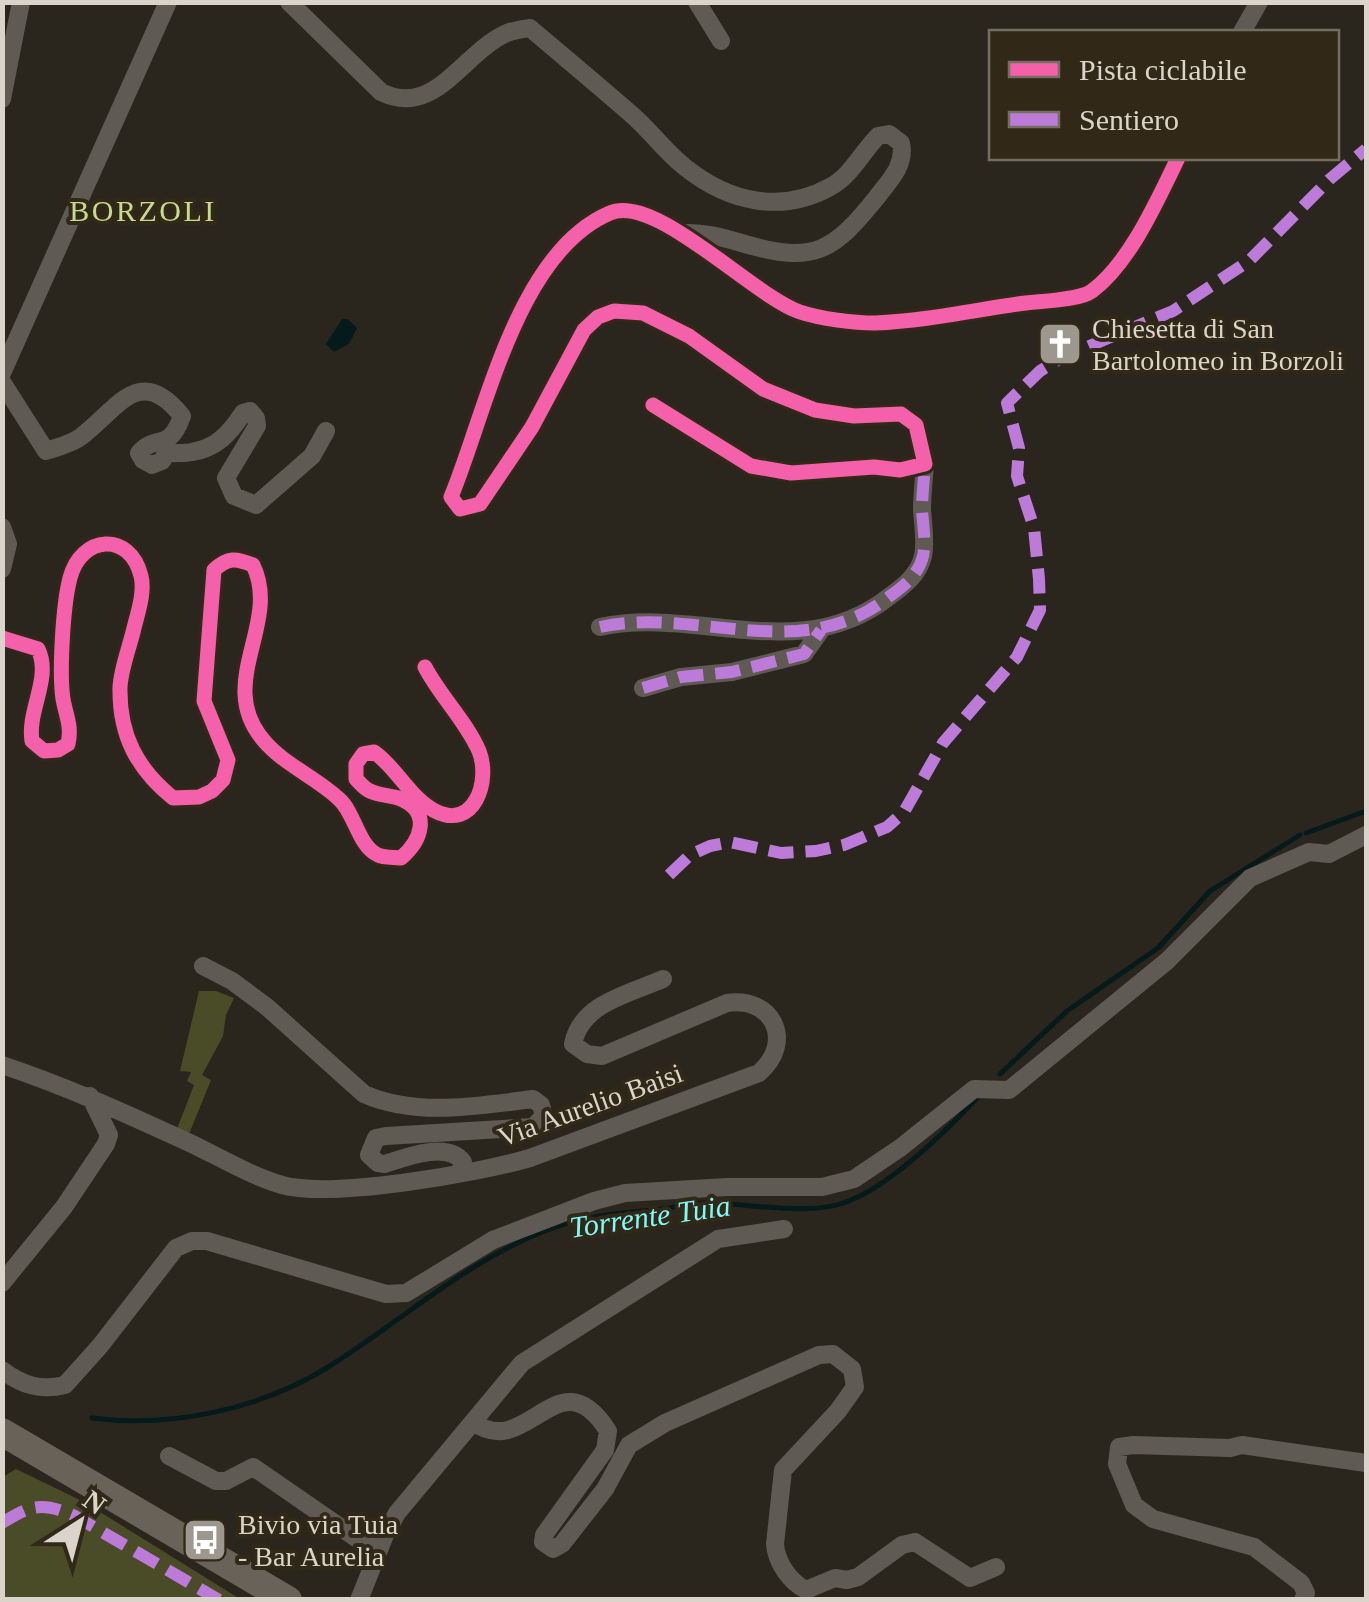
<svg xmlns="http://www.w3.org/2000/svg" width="1369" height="1602" font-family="Georgia,serif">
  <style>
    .green { fill: #4a4b27 }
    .water { fill: #051a1a }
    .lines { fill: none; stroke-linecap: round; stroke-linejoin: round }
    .stream { stroke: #051a1a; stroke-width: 5 }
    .street { stroke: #5f5a53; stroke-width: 18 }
    .primary { stroke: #696259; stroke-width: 28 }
    .quiet { stroke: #bd7bd9; stroke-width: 12; stroke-dasharray: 25 12; stroke-linecap: butt }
    .cycleway-casing { stroke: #312817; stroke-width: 21 }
    .cycleway { stroke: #f560ab; stroke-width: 15 }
    .labels { text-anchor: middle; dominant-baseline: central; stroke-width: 8; stroke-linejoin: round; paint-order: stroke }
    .poi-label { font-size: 28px; fill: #dad4ca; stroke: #312817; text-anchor: start }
    .street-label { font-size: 28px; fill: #dad4ca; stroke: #312817 }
    .neighbourhood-label { font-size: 30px; letter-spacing: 2.5px; fill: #c7db90; stroke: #312817 }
    .water-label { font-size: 30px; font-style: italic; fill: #80f9f9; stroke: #312817 }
  </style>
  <rect width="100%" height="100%" fill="#2b261d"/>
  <path class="green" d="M199,991h17l18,7 -8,17 -3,21 -21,39 9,5 -24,59 -12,-5 19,-49 -7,-4 4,-9 -11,-1z
    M16,1469l68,33 156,97h-237v-122z"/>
  <path class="water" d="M342,319h6l9,9 -8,16 -15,8 -8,-8z"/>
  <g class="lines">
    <path class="stream" d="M1306,833l60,-22
      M1000,1074l67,-63 91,-63 52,-57 90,-56
      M92,1418c78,10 165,-8 233,-49 76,-47 140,-108 225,-140 35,-13 68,-16 104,-19 18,-2 35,-7 53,-7 39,0 100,13 136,0 46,-15 103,-72 136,-107"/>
    <path class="street" d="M289,2l92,90c54,27 82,-40 126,-59 7,-3 16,-4 23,-5 34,29 68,57 101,86 19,16 35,39 55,54 43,34 95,46 144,19 21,-11 32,-35 48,-51l11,-2 12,9c5,22 -12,38 -24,54 -44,55 -63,67 -132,47 -21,-6 -40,-12 -61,-11
      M697,2l24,39
      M1242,32l17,-30
      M2,99l19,-97
      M2,373l166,-371
      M2,382l44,69c12,-4 26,-7 36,-15 36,-28 58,-73 100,-20 -13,37 -26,17 -43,37l4,7 9,5 10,-4 4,-7c9,-2 17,0 26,-2 25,-4 38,-19 51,-39l7,-2 6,7 1,8 -31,52 8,18 22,9 56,-49 14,-25
      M653,405l98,61 40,7 83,-6 26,3 25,-6 -9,-39 -15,-11 -47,2 -39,-6 -52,-21 -74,-53 -46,-23 -29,-2 -16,6 -14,13 -52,97 -52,77 -20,5 -9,-12c35,-84 66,-245 159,-284 45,-20 143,83 190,99 21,7 54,11 75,11 49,-2 95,-12 143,-19 18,-3 61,-3 74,-13 38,-28 66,-92 86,-133
      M2,527l6,17 -6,25
      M600,627c98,-21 201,40 290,-31 14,-10 29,-22 33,-40 3,-13 0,-32 -1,-46 0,-15 2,-31 3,-46
      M2,638l36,11c14,29 -11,61 -6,92l12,10 14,-1 10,-6c4,-18 -2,-28 -5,-45 -4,-26 0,-95 7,-121 11,-43 60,-47 71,-2 4,16 -3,36 -7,52 -4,18 -13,40 -14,59 -1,48 17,82 53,111l26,-1 13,-6 11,-11 5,-20 -24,-59 10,-131c14,-13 22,-12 39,-5 29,59 -40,119 12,177 20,23 52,36 74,57 16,14 19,47 39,56 6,3 17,2 23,3 20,-17 31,-46 0,-59 -10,-4 -23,-3 -33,-9 -4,-2 -8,-7 -12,-11v-15l7,-10 11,-2c23,16 36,46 61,59 39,20 56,-30 44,-60 -13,-30 -39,-55 -54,-84
      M643,688l38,-11 51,-5 72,-18 17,-24
      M203,966l29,15 35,26 97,87c52,23 113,12 169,5l8,6 3,11 -11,11 -147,9 -10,2 -7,17 9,8 7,1c21,-7 63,-23 78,-2l-3,11
      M2,1065c66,22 127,50 190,79 29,14 59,32 90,41 50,14 197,-12 248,-27l229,-85c36,-31 14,-77 -32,-70l-125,53 -15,-2 -14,-10c8,-41 56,-50 90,-65
      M2,1283l62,-76 42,-63 3,-9 -19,-39
      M2,1370c20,15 38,21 63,15l35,-39 76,-98 16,-7h15l179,53 20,-1 87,-53 101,-39 31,-8 102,-6h95l32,-8 46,-31 74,-59 35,1 158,-129 83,-83 59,-26 20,2 37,-19
      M473,1422c55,40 85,-69 135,9l-3,19 -61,85 -1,7 10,7 9,-5 43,-55 24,-44 36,-22 154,-68 14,-1 19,15 3,18 -17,24 -55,59 -8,74c1,18 15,38 31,46l29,-12 12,2 11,-3 44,-32 13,-3 55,36 26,-11
      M169,1456l47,25h10l27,-14 106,73 11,4 15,-9
      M359,1600l26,-65 12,-22 125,-150 196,-124 66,-10
      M1303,1600l3,-7 -5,-10 -47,-36 -101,-28 -19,-14 -17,-41 2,-17 15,-2 96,3 12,-3 124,18"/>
    <path class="primary" d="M2,1432l286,168"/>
    <path class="quiet" d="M600,627c98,-21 201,40 290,-31 14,-10 29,-22 33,-40 3,-13 0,-32 -1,-46 0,-15 2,-31 3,-46
      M643,688l38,-11 51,-5 72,-18 17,-24
      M669,875l21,-20 20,-9 20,-4 51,11 35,-2 28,-6 43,-18 17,-15 39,-69 74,-86 23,-47 -1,-31 -5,-51 -17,-52 2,-28 -12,-45 33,-32 23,-14 110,-46 76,-50 81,-82 36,-30
      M2,1523c29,-18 39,-21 71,-8l146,85"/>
    <defs>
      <path id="cycleway" d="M653,405l98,61 40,7 83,-6 26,3 25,-6 -9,-39 -15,-11 -47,2 -39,-6 -52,-21 -74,-53 -46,-23 -29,-2 -16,6 -14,13 -52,97 -52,77 -20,5 -9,-12c35,-84 66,-245 159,-284 45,-20 143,83 190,99 21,7 54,11 75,11 49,-2 95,-12 143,-19 18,-3 61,-3 74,-13 38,-28 66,-92 86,-133
        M2,638l36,11c14,29 -11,61 -6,92l12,10 14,-1 10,-6c4,-18 -2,-28 -5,-45 -4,-26 0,-95 7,-121 11,-43 60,-47 71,-2 4,16 -3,36 -7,52 -4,18 -13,40 -14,59 -1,48 17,82 53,111l26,-1 13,-6 11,-11 5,-20 -24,-59 10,-131c14,-13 22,-12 39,-5 29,59 -40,119 12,177 20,23 52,36 74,57 16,14 19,47 39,56 6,3 17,2 23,3 20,-17 31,-46 0,-59 -10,-4 -23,-3 -33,-9 -4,-2 -8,-7 -12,-11v-15l7,-10 11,-2c23,16 36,46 61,59 39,20 56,-30 44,-60 -13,-30 -39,-55 -54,-84"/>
    </defs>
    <use href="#cycleway" class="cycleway-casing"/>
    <use href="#cycleway" class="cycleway"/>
  </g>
  <defs>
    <symbol id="church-square" viewBox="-11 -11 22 22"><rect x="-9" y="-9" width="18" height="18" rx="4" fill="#9d978d" stroke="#312817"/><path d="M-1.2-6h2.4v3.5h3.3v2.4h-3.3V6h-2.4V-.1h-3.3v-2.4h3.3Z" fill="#fff"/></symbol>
    <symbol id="bus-square" viewBox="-11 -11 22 22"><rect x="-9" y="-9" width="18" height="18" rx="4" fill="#9d978d" stroke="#312817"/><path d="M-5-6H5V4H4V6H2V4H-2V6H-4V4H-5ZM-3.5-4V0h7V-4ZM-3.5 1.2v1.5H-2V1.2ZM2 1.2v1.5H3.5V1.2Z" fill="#fff"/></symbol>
  </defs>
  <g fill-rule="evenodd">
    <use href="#church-square" x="1035" y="319" width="50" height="50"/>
    <use href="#bus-square" x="180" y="1515" width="50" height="50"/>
  </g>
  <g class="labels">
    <g class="poi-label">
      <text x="1092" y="328">Chiesetta di San<tspan x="1092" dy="32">Bartolomeo in Borzoli</tspan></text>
      <text x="238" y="1524">Bivio via Tuia<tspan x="238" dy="32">- Bar Aurelia</tspan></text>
    </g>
    <g class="street-label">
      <text transform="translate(590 1105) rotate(-20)">Via Aurelio Baisi</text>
    </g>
    <g class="neighbourhood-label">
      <text x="143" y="210">BORZOLI</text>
    </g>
    <g class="water-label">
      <text transform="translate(650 1216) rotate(-8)">Torrente Tuia</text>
    </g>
  </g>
  <rect width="1369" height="1602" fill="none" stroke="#dad4ca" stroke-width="10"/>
  <rect x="989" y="30" width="350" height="130" fill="#312817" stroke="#756d5f" stroke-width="2.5"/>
  <rect x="1009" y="62" width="50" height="15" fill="#f560ab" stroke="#756d5f" stroke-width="2.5"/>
  <text x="1079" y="80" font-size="30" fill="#dad4ca">Pista ciclabile</text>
  <rect x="1009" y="112" width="50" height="15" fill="#bd7bd9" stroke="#756d5f" stroke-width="2.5"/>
  <text x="1079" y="130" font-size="30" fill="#dad4ca">Sentiero</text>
  <g transform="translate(80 1522) rotate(36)" stroke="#312817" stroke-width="8" paint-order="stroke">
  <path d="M0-8L18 38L0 25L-18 38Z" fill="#dad4ca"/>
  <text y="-15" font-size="28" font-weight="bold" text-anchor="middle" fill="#dad4ca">N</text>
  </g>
</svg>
